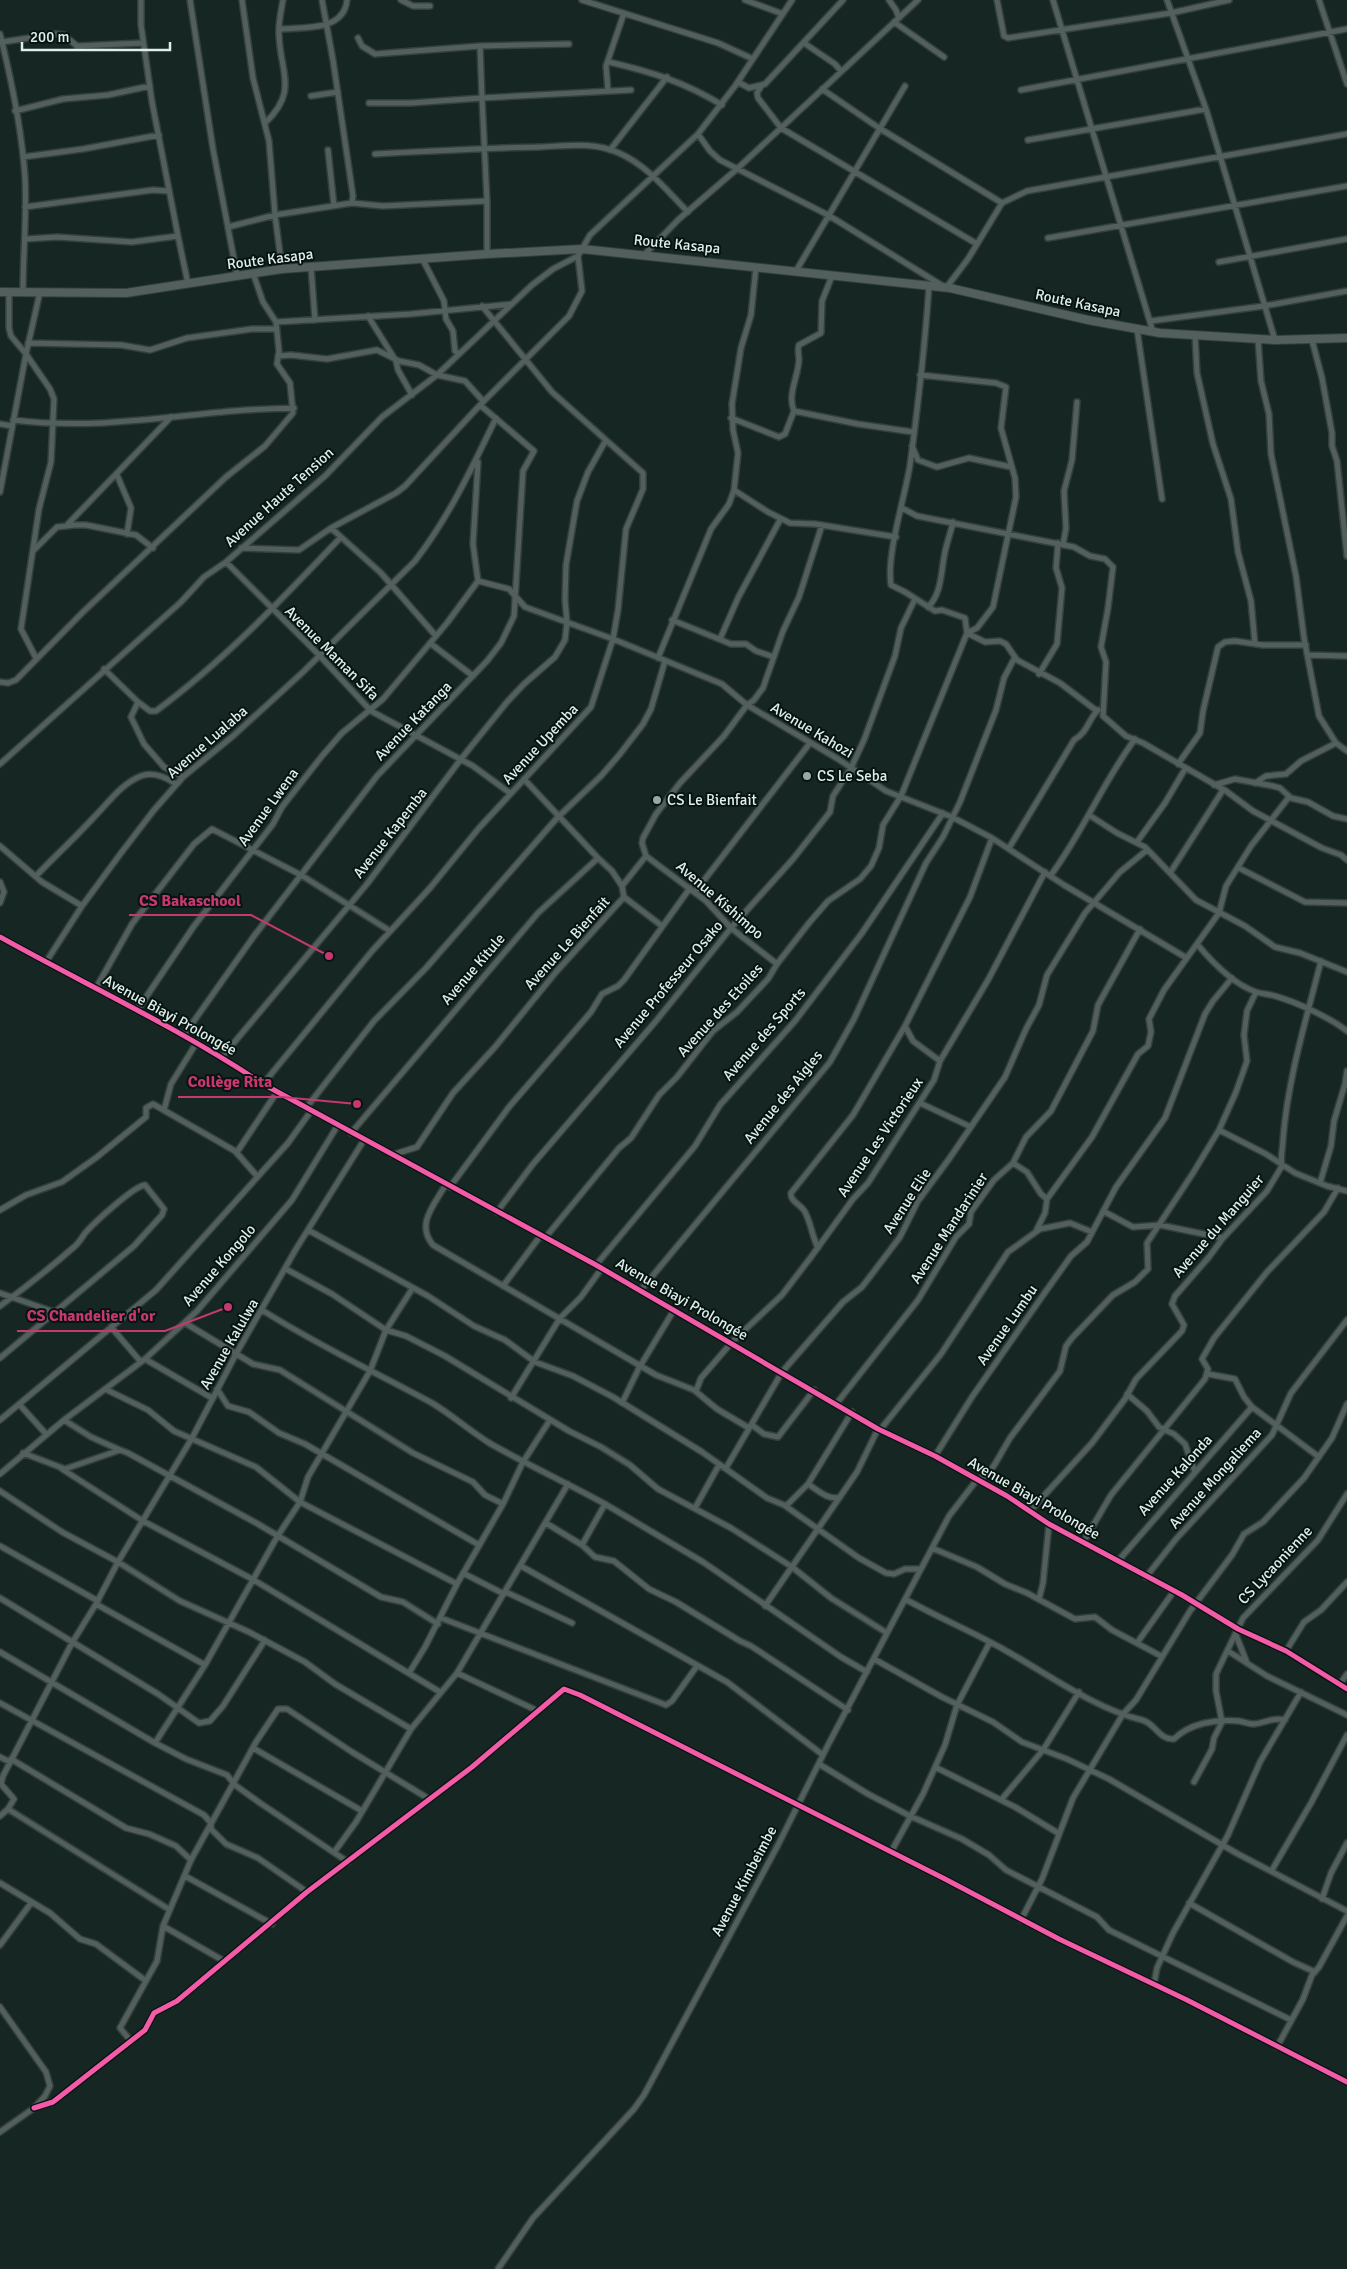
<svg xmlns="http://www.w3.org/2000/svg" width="1347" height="2269" font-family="Signika,sans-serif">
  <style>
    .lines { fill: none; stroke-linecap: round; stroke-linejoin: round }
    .street-casing { stroke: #33403c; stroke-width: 8 }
    .secondary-casing { stroke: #33403c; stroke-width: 10 }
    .street { stroke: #535f5c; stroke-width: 5 }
    .secondary { stroke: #535f5c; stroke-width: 8 }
    .cycleway-casing { stroke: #071310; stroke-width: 8 }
    .cycleway { stroke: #f35aa7; stroke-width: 5 }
    .poi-dot { fill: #98a9a4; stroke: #071310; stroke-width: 2 }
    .labels { text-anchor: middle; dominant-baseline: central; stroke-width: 4; stroke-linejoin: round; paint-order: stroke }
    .street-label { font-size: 15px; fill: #deefea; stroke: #071310 }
    .poi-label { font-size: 15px; fill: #deefea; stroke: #071310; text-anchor: start }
    .leader { fill: none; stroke: #c63870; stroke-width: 2 }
    .callout-dot { fill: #c63870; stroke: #071310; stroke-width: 2 }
    .callout-label { font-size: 16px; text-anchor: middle; font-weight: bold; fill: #c63870; stroke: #071310; stroke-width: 4; stroke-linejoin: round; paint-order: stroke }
  </style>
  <rect width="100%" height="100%" fill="#162623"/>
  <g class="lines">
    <defs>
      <path id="street" d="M141,0v25l11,77 26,134
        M190,0l23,149 24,126
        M242,0l11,78 16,63 6,74 7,54
        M322,0l11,60 20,136 -1,7
        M401,0l12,6h17
        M582,0l136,43 35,16
        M745,0l38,14
        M889,0l7,10 3,8
        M997,0l7,36 4,2 163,-25 58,-13
        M1053,0l100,332
        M1167,0l39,109 69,231
        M1319,0l28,84
        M894,22l50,35
        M279,29c24,-2 65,3 68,-29
        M0,34c11,44 22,98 25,143 2,39 -2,77 -2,115
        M358,38l4,8 13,8 105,-8 89,-2
        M2,42l54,-8 8,1 13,11 66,-3
        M804,43l31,21 6,7
        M480,46l2,52 149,-8
        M609,62c43,10 75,20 113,43
        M738,82l11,6 16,-4 78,-84
        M762,85l-5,8 1,5 23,30 196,116
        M822,89l57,39 123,75
        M1021,90l326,-61
        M608,91l-2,-25 18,-53
        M311,96l27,-4
        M369,103h42l71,-5 5,103v53
        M15,111l48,-12 45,-4 42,-9
        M265,123c34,-32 15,-51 14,-88 -1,-11 2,-24 4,-35
        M698,134l12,17 10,9 108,55 118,73 22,-29 34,-56 25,-12 320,-57
        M1028,140l178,-31
        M328,150l6,56
        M610,150l57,-73
        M375,154c55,-3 110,-6 165,-7 27,-1 53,-6 79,6 29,13 47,37 69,59
        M23,157l60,-8 76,-14
        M25,207l128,-17 15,1
        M228,227l47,-12 77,-12 31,3 104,-5
        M1048,238l299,-52
        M26,239l31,-2 75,5 46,-6 10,48
        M645,254l34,-35 59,-51 180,-168
        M423,260l21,41 2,18 7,12 2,20 4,3
        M1219,262l128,-23
        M311,267l4,53
        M796,271l109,-185
        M929,286c-4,59 -11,120 -19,179 -5,32 -24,90 -19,120l14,7 30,19 7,-1 23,8 2,15 18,9 15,-1 6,3 11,16 43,23 37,28
        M368,316l28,45 2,9 14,25
        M1151,321l113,-15 83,-15
        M276,322l135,-8 101,-10
        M1137,329l25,170
        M1195,335l2,38 16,71 18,55 7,53 13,49 4,43
        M1258,339l3,42 8,33 2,40 25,122 8,62 15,78 17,27 11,8
        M1312,340l10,38 10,55v13l5,15 10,95
        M28,343l93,2 29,5 37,-12 65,-9h24
        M278,356l13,-1 36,4 50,-9 22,11 20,4 18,10 28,6 18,20
        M794,411l64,13 55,8
        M731,418l48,19 6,-3 9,-23c-7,-16 4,-34 5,-51 0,-5 -2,-10 0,-15l22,-12 1,-32 10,-25
        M13,420c72,9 138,-1 209,-8 24,-3 48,-3 72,-4
        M0,424l12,2
        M912,446l6,14 19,7 32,-9 42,9
        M117,475l14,33 -4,26
        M734,490l34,22 22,11 25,1 81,13
        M0,492l26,-138 -15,-18 -2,-8v-36
        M902,508l15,8 157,31 16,9 15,3 8,8 -5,41 -7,39 5,15 -3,54 23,20 17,7 83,48 27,20 69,37 19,7 6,5
        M67,525l104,-108
        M331,528l50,45 55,63
        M1063,545l3,-17 -2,-37 8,-31 5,-58
        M241,548l58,2 32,-22 65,-35 9,-7 75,-81 89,-89 13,-25 -4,-35 12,-21 108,-101 37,-48 57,-86
        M33,551l24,-24 18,-2h11l50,10 17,13
        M226,562l93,93 52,56 102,55 37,27
        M478,581l-5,-37 5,-82
        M928,607c14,-13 13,-37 17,-55 2,-10 6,-20 8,-30
        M672,620l59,24h15l10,7 18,6
        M720,639l18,-41 42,-78
        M430,643l43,33
        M1308,655l39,1
        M36,658l-15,-29 18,-120 12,-47 3,-63 -4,-10 -24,-35 14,-62
        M658,658l53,-129 18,-25 5,-14 4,-37 -5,-23 -1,-26 9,-56 10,-33 5,-48
        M104,669l34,33 -7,15 13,27 20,23 19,10
        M1039,674l18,-30 5,-56 -6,-20 2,-25
        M0,682l8,1 8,-3 67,-68 143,-135 39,-31 28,-33 -3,-30 -13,-19 2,-13 -3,-29 -13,-20 -10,-29
        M138,702l12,9h6c69,-51 127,-113 185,-174
        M0,764l181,-162 23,-25 22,-15 99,-86 57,-59 55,-42 95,-90 21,-16 25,-13
        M1178,764l22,-31 3,-22 15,-64 7,-5 10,-1 28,4h43
        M524,779l74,79
        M1255,783l11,-7 20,-2 15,-13 35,-18
        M1214,785l21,-6 38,7 7,2 11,10 17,4 25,14 14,3
        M1089,815l28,18 28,14 51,53 49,26 30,21 25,6 47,19
        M1137,842l28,-39 20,-34
        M0,846l42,36 40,24
        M1009,848l65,-108c14,-8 14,-20 24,-30
        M646,856l60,45 25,27 46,36
        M1239,868l66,34 42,1
        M1170,873l53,-83
        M1051,875c32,-43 52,-93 84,-136
        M36,876c19,-20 40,-39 59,-60 14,-14 26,-32 46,-40 12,-5 26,2 35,8
        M0,882l4,10 -4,11
        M695,892l115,-149
        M624,897l38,29
        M0,937c88,49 179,91 263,147l333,181 282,164 57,27 72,40 42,28 133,71 56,34 48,22 61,38
        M1197,944c15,18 36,40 59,48 6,2 13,2 19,4 21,6 54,21 72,35
        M46,962l36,-56 39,-53 33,-43 29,-33 50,-41 70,-64 112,-111c34,-44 57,-93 81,-143
        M96,988l36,-64 62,-80 18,-15 89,46 89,56
        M138,1009l56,-83 79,-102 9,-17 40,-51 20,-23 41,-34 64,-76 31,-42 31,8 16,18 88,32 109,45 25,21 91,54 48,32 66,26 40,21 72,47 121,72
        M905,1026l8,15 27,20
        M184,1035l70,-99 123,-160 110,-115 14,-18 13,-27 9,-145 11,-20 -54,-46
        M222,1057l145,-173 94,-125 46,-57 17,-18 31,-27 10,-17 2,-18 -2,-22 1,-35 11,-64 11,-29 18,-32
        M263,1084l109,-133 58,-63 49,-60 112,-121 22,-68 5,-29 8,-81 17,-40v-16l-91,-81 -70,-86
        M920,1103l51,24
        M306,1108l68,-87 52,-53 131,-150 44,-42 19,-22 23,-30 8,-15 14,-48
        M164,1110l7,-26 26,-42
        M1219,1130l47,24 29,19 32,13 20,5
        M351,1133l187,-220 60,-55 14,13 10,15
        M237,1152l40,-60
        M392,1155l25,-8 36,-54 42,-46 61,-75 68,-75 -2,-11 24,-30 -4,-13 1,-5 13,-24 24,-31 44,-47 23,-31 7,-5 9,-12 20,-57 16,-34 23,-72
        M1013,1163l14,9 14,22 6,5
        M1320,1183l11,-37 3,-25 11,-37 2,-13
        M446,1184c-11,20 -31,40 -13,61l223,130 38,15 23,19 32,19
        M450,1187l59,-80 82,-95 11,-18 16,-8 6,-6 66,-92
        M0,1210l26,-15 36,-13 35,-25 49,-40v-9l7,-4 82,47 22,25
        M1103,1211l30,16 27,-2 63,13
        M497,1212l36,-48 123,-143 75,-93 62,-69 37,-47 3,-16 18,-28 13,-28 31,-84 6,-28 14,-29
        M1037,1229l8,-16 2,-14 45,-62 46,-83 10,-8 3,-14 -2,-13 15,-29 55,-77 7,-27 25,-40 38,-49
        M308,1230l120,66 46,30 31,14 30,22 38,14 40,21 89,55 65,46 17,7 75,53 27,15 8,1 11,-5h16
        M545,1238l74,-90 12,-10 28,-43 18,-18 36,-46 24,-19 31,-33 9,-15 32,-41 19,-22 32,-22 11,-13 8,-18 4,-23 18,-29 64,-158 2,-5 10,-5 16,-21 23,-110 -1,-19 -14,-50 5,-41 -10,-4 -76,-8
        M818,1248c-6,-12 -7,-25 -13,-36 -4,-8 -15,-10 -14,-19l62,-78 52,-89 65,-129 22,-59
        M596,1265l99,-119 25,-41 75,-84 67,-88 81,-120
        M286,1269l46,25 54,36 20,6 39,20 124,75 32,16 29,18 28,24 73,39 61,39 39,31 56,35
        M503,1286l38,-51
        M640,1291l190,-229 24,-43 72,-156 17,-26 17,-35 36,-92 8,-32 11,-21
        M0,1293l54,19
        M0,1306c26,-19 50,-38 74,-59 5,-4 8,-10 12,-15 9,-10 48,-46 59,-47l19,24 -2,6 -28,31 -134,112
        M262,1310c55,35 113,62 170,93 20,12 38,28 59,41 37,21 76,39 114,60l-23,41 -36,-22
        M185,1323l68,41 27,6 133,83 60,29 12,13 18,9
        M111,1327l30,35
        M145,1359l67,39
        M1208,1374l27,5 9,18 8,10 67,50
        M105,1389l43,21 26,21 82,36 44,35 157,82
        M217,1389l11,17 21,6 30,21 26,11 174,101
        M696,1391l5,-13 31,-36 50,-47 29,-38 42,-58 15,-16 66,-103 6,-19 48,-81 57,-108
        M1127,1394l20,17 12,16 15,7 11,10 10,28
        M511,1398l49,-80 21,-21 21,-29
        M622,1403l17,-35 35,-58
        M837,1403l81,-103 38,-63 13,-13 2,-12 23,-32 19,-17 13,-26 25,-26 42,-80 5,-26 42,-76
        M19,1404l27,30
        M0,1420l156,-130 132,-147 23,-32
        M64,1420l27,17 29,13
        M752,1425l12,9 14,3 36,-47
        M880,1430l61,-76 67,-102 32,-23 30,-6 22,9
        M23,1453l42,16 55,-19 8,3 130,71 123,73 22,5 35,22
        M935,1456l37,-59 74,-106 25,-35 16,-14 29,-55 49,-69 40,-104 8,-13 19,-23
        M726,1468l56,-96 61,-70 19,-15 13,-17 25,-33 18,-36 31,-42 56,-82 21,-48 13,-24 8,-30 38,-62 35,-41 27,-22
        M62,1469l81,52 109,58 188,113
        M0,1474l64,-54 81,-61 52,-48 95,-111 46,-75
        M808,1484c9,6 21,17 32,13
        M0,1491l62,41 56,30 62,39 69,31 56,30 30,22 76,45
        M605,1504l98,58 138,95 26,15
        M786,1506l22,-22 44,-72
        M695,1508l24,-43
        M1030,1511l62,-68 33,-44 11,-20 46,-48 2,-6 -12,-21 3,-8 34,-39 14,-19 44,-47 15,-25c-2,-10 1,-18 1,-27 5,-61 23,-119 38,-178
        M1084,1541l27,-46 94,-116 3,-10 -6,-10 12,-21 53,-66 57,-60 14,-24
        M582,1545l13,12 19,4 35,28 27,13 64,39 11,5 97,64
        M0,1546l98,55
        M932,1548l45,19 28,17 22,9 48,26 20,-2 17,13 49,26
        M1118,1561l134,-154
        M521,1566l206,116 96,73
        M463,1573l41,21
        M1146,1577l30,-38 96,-104 19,-42 56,-73
        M506,1592l66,31
        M0,1598l158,96 41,29 11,-2 13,-15 42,-66
        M905,1599c32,18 66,32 98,50 43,24 92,60 139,71 13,3 17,20 32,19 16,-16 42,-20 65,-18 5,1 10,3 15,3 12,-1 18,-7 31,-4
        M1039,1599l4,-16 6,-59
        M96,1604l109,61
        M765,1606l92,-134 21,-43
        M441,1618l225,87 6,-4 25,-35
        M1236,1635l11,28
        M1137,1643l37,-52
        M1228,1651l39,25 80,39
        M1286,1651l18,-29 17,-12 26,-28
        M0,1652l155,91
        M874,1659l68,38 51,25 29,20 45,17 42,20 129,75 109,57
        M409,1673l16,-26 32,-63 46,-80 20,-42 27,-42
        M457,1673l81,38
        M1340,1684l7,-10
        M0,1703l204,112 7,8v6l15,15 32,14 49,34
        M253,1748l109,63
        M0,1757l10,5
        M11,1759l115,69 23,6 27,12 15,14
        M819,1764l49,30 42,22 52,23 27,16 17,15 91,47 12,13 182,90
        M935,1767l80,40 43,26
        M1194,1782l18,-33 2,-11 8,-16 -6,-31v-17l27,-56 75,-78 29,-46
        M1001,1800l42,-50 36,-58
        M8,1809l162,101
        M0,1816l8,-7 6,-10 -13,-15 2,-8 69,-133 24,-39 22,-42 74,-124 44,-84 60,-105 68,-109
        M335,1851l21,-29 55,-93 46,-56 111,-189
        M891,1852l32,-58 22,-49 12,-40 33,-63
        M348,1862l-88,-59 -25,-18 -8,-10 -41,-16 -31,-16 50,-78 72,-128 23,-35 8,-25 62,-106 16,-41 26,-41
        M1272,1870l39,-67 36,-68
        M185,1876l87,48
        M0,1883l50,30 30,26 16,5 50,37
        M1322,1899l9,-26 16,-30
        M1189,1903l104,59 22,10
        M1021,1920l21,-41 31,-81 50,-84 13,-14 54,-89 42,-56 12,-21 19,-12 41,-44 28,-40 15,-34
        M163,1926l61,35
        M0,1945l31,-42
        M1154,1984l3,-16 16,-35 55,-98 32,-73 41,-70
        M0,2007l46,65 4,14 -5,10 -11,12 -34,24
        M131,2041l-11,-13 37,-67 6,-35 28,-66 65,-118 22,-33h9l65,43 77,47
        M1277,2047l26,-48 9,-24 7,-8 28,-51
        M34,2108l19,-6 92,-72 9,-17 23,-12 130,-109 165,-125 92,-78 16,6 365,184 114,60 128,61 160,82
        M498,2269l35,-51 101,-109 10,-14 134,-250 51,-102 120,-227 27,-35 12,-7 7,-10 15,-26 50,-67 6,-25 6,-8 41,-43 22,-13 13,-13 -1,-26 46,-70 26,-43 17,-38 11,-31 -3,-26 3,-24 9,-19"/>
      <path id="secondary" d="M0,292l126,1 156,-24 205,-15 95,-5 368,39 138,32 72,13 115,7 72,-2"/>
    </defs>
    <use href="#street" class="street-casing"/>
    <use href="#secondary" class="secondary-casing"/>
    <use href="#street" class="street"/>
    <use href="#secondary" class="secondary"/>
    <defs>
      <path id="cycleway" d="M0,937c88,49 179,91 263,147l333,181 282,164 57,27 72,40 42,28 133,71 56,34 48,22 61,38
        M34,2108l19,-6 92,-72 9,-17 23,-12 130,-109 165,-125 92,-78 16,6 365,184 114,60 128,61 160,82"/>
    </defs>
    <use href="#cycleway" class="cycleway-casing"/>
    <use href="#cycleway" class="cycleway"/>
  </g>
  <g class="poi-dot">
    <circle cx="807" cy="776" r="5"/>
    <circle cx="657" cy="800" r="5"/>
  </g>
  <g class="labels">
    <g class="street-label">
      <text transform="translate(677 244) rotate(6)">Route Kasapa</text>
      <text transform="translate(270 259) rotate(-7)">Route Kasapa</text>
      <text transform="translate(1078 303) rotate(12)">Route Kasapa</text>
      <text transform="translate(279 497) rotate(-42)">Avenue Haute Tension</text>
      <text transform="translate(332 653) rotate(45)">Avenue Maman Sifa</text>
      <text transform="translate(413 721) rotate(-46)">Avenue Katanga</text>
      <text transform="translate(812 730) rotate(31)">Avenue Kahozi</text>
      <text transform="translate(207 742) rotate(-41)">Avenue Lualaba</text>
      <text transform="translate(540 744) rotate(-47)">Avenue Upemba</text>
      <text transform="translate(268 807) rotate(-54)">Avenue Lwena</text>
      <text transform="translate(390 833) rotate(-52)">Avenue Kapemba</text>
      <text transform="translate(720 900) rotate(41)">Avenue Kishimpo</text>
      <text transform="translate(567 943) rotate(-48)">Avenue Le Bienfait</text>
      <text transform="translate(473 969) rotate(-49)">Avenue Kitule</text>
      <text transform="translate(668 984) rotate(-50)">Avenue Professeur Osako</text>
      <text transform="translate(720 1010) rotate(-48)">Avenue des Etoiles</text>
      <text transform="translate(170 1015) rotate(29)">Avenue Biayi Prolongée</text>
      <text transform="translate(764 1034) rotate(-49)">Avenue des Sports</text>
      <text transform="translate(783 1097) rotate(-51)">Avenue des Aigles</text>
      <text transform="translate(880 1137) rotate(-56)">Avenue Les Victorieux</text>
      <text transform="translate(907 1201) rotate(-57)">Avenue Elie</text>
      <text transform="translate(1218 1226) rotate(-49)">Avenue du Manguier</text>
      <text transform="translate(949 1228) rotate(-57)">Avenue Mandarinier</text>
      <text transform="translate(219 1265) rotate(-49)">Avenue Kongolo</text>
      <text transform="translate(682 1299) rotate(30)">Avenue Biayi Prolongée</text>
      <text transform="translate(1007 1325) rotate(-55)">Avenue Lumbu</text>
      <text transform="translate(229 1344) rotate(-60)">Avenue Kalulwa</text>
      <text transform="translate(1175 1475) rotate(-48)">Avenue Kalonda</text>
      <text transform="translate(1215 1478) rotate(-48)">Avenue Mongaliema</text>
      <text transform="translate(1034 1498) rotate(30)">Avenue Biayi Prolongée</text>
      <text transform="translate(1275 1565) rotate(-47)">CS Lycaonienne</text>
      <text transform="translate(744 1881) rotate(-62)">Avenue Kimbeimbe</text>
    </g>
    <g class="poi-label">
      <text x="817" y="776">CS Le Seba</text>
      <text x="667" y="800">CS Le Bienfait</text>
    </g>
  </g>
  <path class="leader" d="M329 956L251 915H129M357 1104L282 1097H178M228 1307L165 1331H17"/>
  <g class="callout-dot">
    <circle cx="329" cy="956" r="5"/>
    <circle cx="357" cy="1104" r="5"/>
    <circle cx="228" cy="1307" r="5"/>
  </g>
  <g class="callout-label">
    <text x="190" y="906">CS Bakaschool</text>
    <text x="230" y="1087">Collège Rita</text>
    <text x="91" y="1321">CS Chandelier d'or</text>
  </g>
  <path d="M22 42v8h148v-8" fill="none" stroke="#deefea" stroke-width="2.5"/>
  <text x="30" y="42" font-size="15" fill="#deefea" stroke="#071310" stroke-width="4" paint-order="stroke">200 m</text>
</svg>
